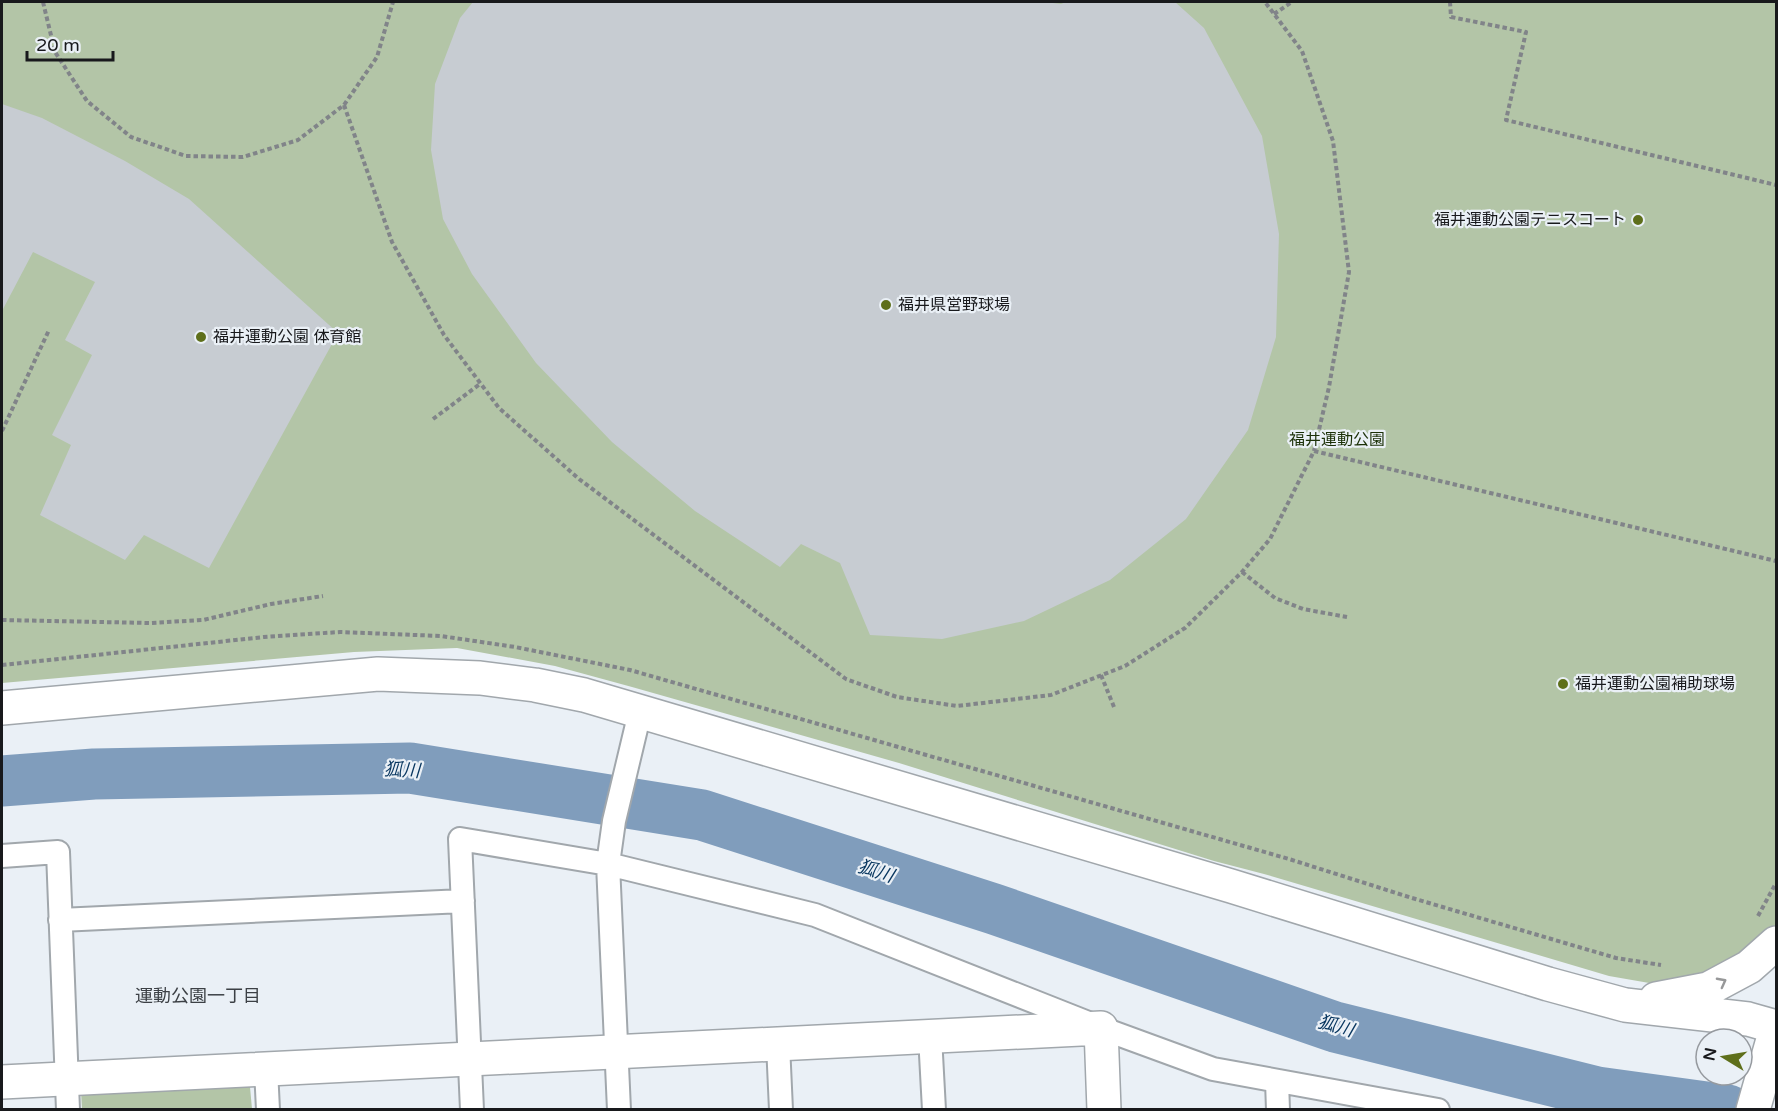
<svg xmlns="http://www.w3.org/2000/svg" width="1778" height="1111" font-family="'Varela Round','Noto Sans JP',sans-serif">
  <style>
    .green { fill: #b3c5a7 }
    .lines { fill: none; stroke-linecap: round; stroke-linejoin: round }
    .river { stroke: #809dbc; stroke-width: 51 }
    .building { fill: #c7ccd2 }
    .street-casing { stroke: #a1a7ac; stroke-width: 26 }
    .secondary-casing { stroke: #a1a7ac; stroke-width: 36 }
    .path { stroke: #818489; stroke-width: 4; stroke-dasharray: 4.5 3; stroke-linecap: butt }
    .street { stroke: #fff; stroke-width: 22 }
    .secondary { stroke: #fff; stroke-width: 33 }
    .oneway { stroke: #979899 }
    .poi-dot { fill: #5e6f1b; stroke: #eaf0f6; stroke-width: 2 }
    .labels { text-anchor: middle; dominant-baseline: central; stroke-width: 4.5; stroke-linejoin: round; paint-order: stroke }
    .poi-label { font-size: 16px; fill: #18191c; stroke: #eaf0f6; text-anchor: start }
    .park-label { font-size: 16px; fill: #1c3108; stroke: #eaf0f6 }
    .water-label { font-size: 18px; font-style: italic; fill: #093760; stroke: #eaf0f6 }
    .neighbourhood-label { font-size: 18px; fill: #3c4045; stroke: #eaf0f6 }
  </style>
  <rect width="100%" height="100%" fill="#eaf0f6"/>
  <path class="green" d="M2,2h1774v922l-23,26 -48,27 -50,7 -46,-8 -345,-102 -50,-13 -315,-98 -267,-76 -77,-21 -98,-18 -103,4 -352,31z
    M250,1087l2,22h-170l-1,-18z"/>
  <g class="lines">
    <path class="river" d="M2,781l92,-7 316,-6 292,47 292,94 341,118 262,65 131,18"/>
  </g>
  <path class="building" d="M473,2h572l16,2 5,-2h109l29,26 58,108 17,98 -3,103 -28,93 -62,89 -76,61 -86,41 -82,18 -72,-4 -30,-72 -39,-19 -21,23 -85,-56 -83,-69 -76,-79 -64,-89 -29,-55 -12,-69 4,-66 25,-66z
    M2,104l40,14 83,43 64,38 149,134 -129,235 -65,-33 -19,25 -85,-45 31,-70 -19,-10 40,-80 -27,-15 30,-58 -62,-30 -31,59z"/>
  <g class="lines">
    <defs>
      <path id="street" d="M2,856l56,-4 10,258
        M60,920l403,-19
        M930,1036l4,74
        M778,1044l3,66
        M266,1069l2,41
        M1277,1081l1,29
        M472,1110l-12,-271 148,25 207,51 286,113 112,41 225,41
        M619,1110l-11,-246 6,-43 26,-109"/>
      <path id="secondary" d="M2,708l376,-34 102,4 55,7 49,10 647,191 317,98 77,21 123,14 28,8
        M1656,999l52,-10 41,-22 27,-24
        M2,1082l1099,-54 3,82
        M1753,1110l23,-81"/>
    </defs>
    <use href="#street" class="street-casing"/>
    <use href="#secondary" class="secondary-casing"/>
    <path class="path" d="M43,2l12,50 32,49 44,36 55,19 57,1 55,-17 46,-35 33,-48 16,-55
      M1450,2l1,15 75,15 -20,88 270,65
      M1274,14l18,-12
      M344,105l48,137 52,93 55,73 80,71 267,200 51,18 60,9 94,-11 74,-29 60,-38 57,-56 28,-33 44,-88 15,-64 20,-115 -16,-131 -31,-90 -37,-49
      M433,419l47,-35
      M2,431l47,-101
      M1314,451l462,110
      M1242,572l33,26 28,11 44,8
      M2,620l148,3 53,-3 68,-16 52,-8
      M2,665l262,-28 76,-5 101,4 74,11 115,23 659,189 123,39 204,60 45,7
      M1101,675l13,32
      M1758,916l18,-33"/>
    <use href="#street" class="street"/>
    <use href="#secondary" class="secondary"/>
  </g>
  <defs><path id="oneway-chevron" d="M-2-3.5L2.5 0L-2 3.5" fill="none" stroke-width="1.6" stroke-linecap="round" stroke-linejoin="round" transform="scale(1.5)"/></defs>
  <use class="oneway" href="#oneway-chevron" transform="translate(1722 982) rotate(-28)"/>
  <g class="poi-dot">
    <circle cx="1638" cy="220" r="6"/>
    <circle cx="886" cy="305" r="6"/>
    <circle cx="201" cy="337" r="6"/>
    <circle cx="1563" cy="684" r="6"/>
  </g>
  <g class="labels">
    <g class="poi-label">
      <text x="1626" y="220" text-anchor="end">福井運動公園テニスコート</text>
      <text x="898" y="305">福井県営野球場</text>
      <text x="213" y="337">福井運動公園 体育館</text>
      <text x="1575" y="684">福井運動公園補助球場</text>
    </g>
    <g class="park-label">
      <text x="1337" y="440">福井運動公園</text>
    </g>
    <g class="water-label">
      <text transform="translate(402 770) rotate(3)">狐川</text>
      <text transform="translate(876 871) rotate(18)">狐川</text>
      <text transform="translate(1336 1026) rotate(16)">狐川</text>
    </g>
    <g class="neighbourhood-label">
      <text x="198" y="996">運動公園一丁目</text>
    </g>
  </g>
  <rect width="1778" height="1111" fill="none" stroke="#18191c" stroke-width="6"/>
  <g transform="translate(1724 1057) rotate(281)"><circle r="28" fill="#eaf0f6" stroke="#969a9f" stroke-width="1.5"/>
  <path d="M0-4.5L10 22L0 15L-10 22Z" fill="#5e6f1b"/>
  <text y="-9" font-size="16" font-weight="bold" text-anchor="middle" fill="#18191c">N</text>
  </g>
  <path d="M27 51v9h86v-9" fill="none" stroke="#18191c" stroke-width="3"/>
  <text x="36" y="51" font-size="18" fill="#18191c" stroke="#eaf0f6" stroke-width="4.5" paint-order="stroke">20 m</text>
</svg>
